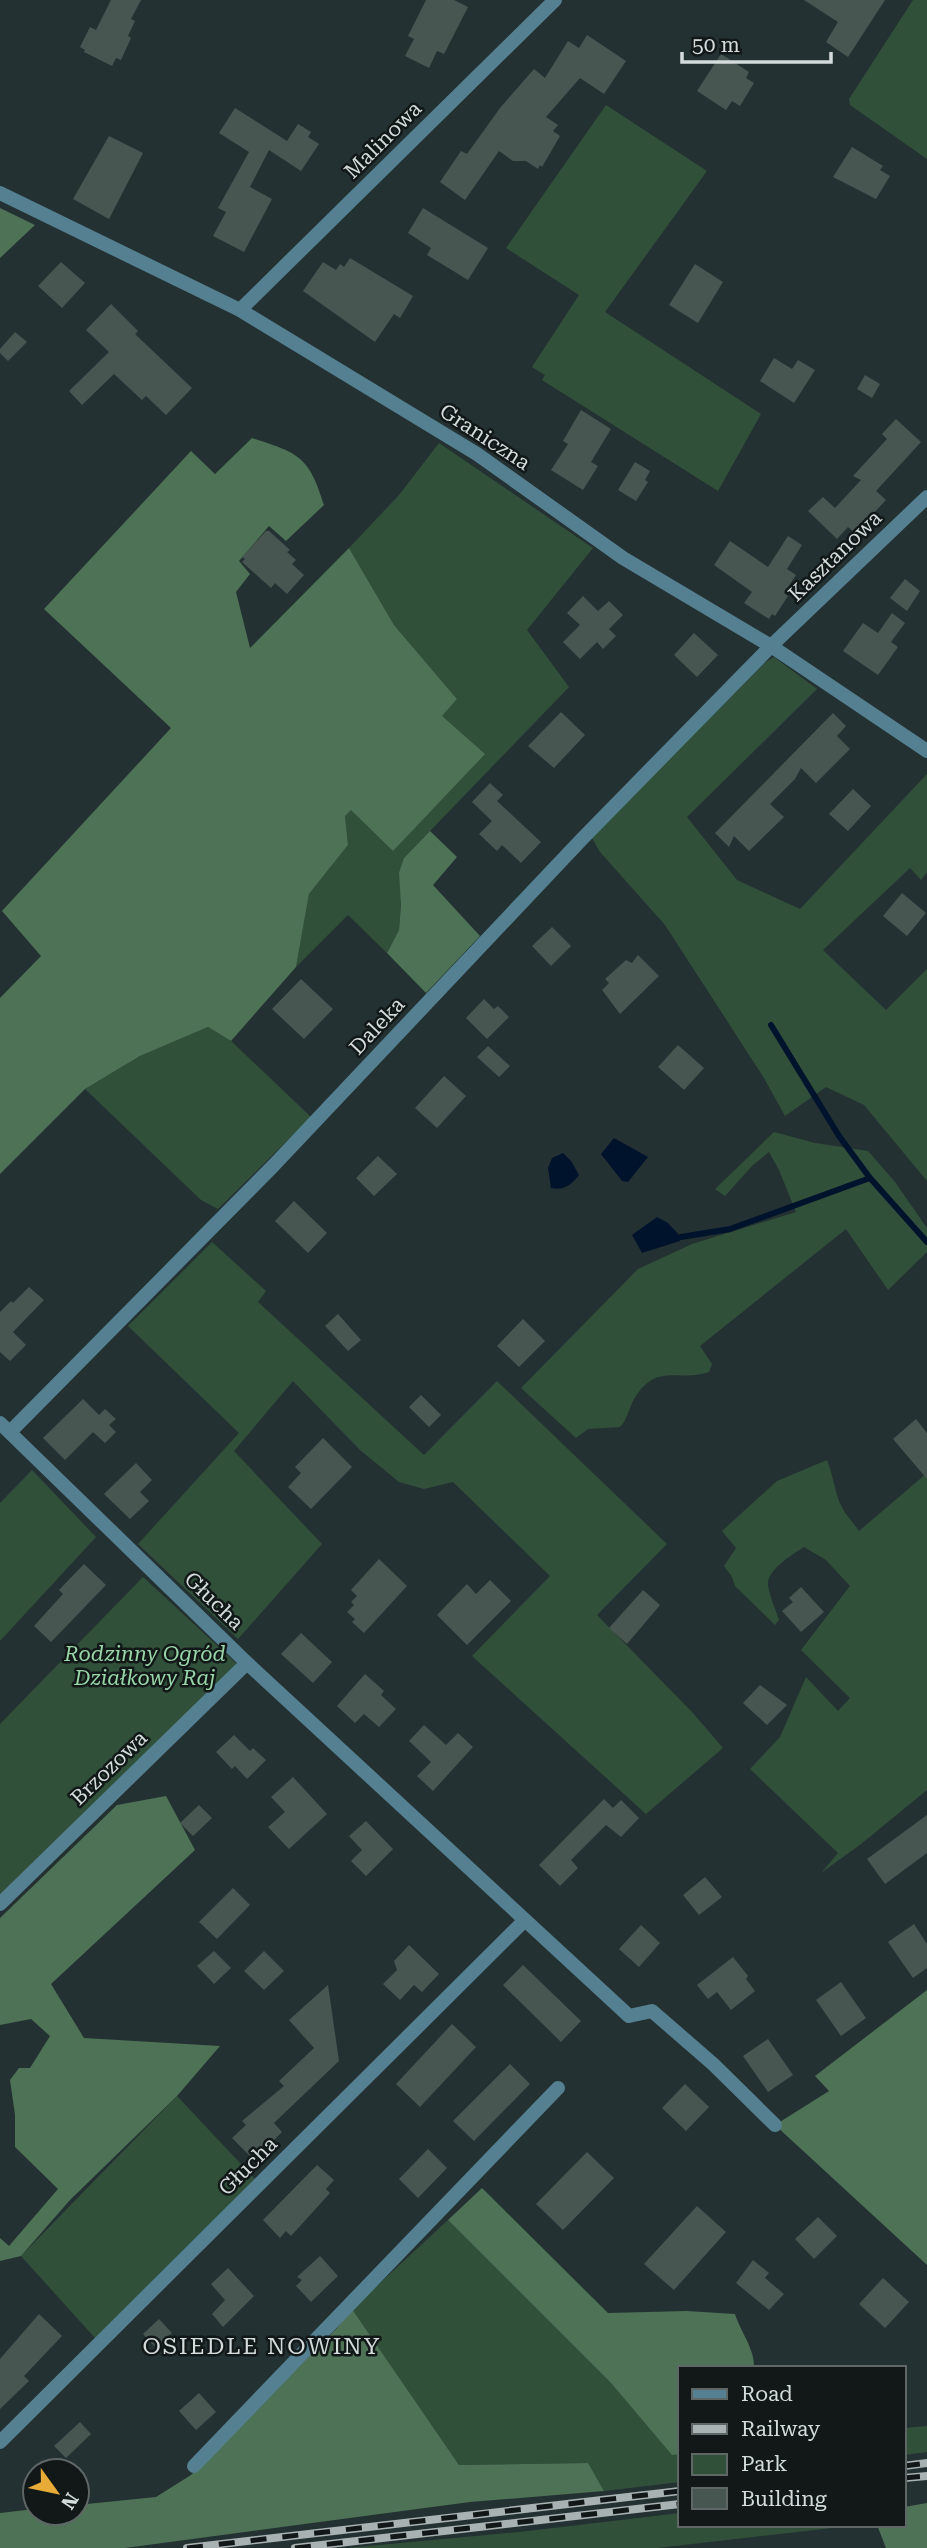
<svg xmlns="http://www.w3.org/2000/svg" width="927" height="2548" font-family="'Roboto Serif',serif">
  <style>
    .green { fill: #31503a }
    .forest { fill: #4d7256 }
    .water { fill: #00132c }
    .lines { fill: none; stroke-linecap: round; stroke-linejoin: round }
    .stream { stroke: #00132c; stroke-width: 6 }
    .building { fill: #485652 }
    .minor { stroke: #548091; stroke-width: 14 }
    .rail-casing { stroke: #a9b2b2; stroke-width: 8 }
    .rail { stroke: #121818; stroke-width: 5; stroke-dasharray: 16; stroke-linecap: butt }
    .labels { text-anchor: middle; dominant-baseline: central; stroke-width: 5; stroke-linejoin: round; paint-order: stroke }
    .street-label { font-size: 21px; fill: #d3dbdb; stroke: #121818 }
    .park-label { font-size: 21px; font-style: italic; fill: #98d6a8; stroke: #121818 }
    .neighbourhood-label { font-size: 23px; letter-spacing: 2px; fill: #d3dbdb; stroke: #121818 }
  </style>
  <rect width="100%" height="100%" fill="#243132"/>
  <path class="green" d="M913,0h14v159l-77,-54 -1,-6z
    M606,105l101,66 -102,141 156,102 -43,77 -176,-111 3,-5 -13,-8 47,-72 -73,-47z
    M439,443l154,105 -66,82 42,57 -165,171 -5,72 -12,23 -39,-38 -52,52 13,-73 39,-49 -3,-29 112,-117 -63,-74 -45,-77 50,-53z
    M774,657l43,32 -130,128 50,63 63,29 127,-135v98l-6,8 -11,-12 -87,82 63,60 41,-41v212l-63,-76 -38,-18 -41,29 -21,-38 -99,-153 -65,-73 -8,-14 172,-175z
    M208,1027l23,14 80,76 -93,92 -17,-9 -116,-111 55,-33z
    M774,1132l41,11 53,8 27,31 32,46v24l-39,38 -42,-61 -146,117 12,18 -3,8c-28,10 -50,-8 -71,21 -9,11 -9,25 -18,34l-32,2 -12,9 -55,-50 117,-119 54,-25 104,-32 -17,-42 -10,-18 -17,14 -27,30 -10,-7z
    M212,1242l54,49 -8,11 166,153 73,-74 170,163 -70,71 95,97 31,36 -77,66 -174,-158 78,-80 -97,-94 -29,7 -25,-7 -39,-32 -67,-69 -59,70 88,93 -84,95 -100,-95 101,-111 -111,-107z
    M827,1460c5,13 7,25 11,38 4,13 14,23 21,33l68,-58v317l-66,54 -40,29 17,-20 -88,-84 30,-32 26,-60 32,34 12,-13 -49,-48 49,-64 -24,-26 -22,-13c-11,7 -34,21 -36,35 -1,8 8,29 11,38l-4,5 -40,-39 -3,-9 -8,-11 12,-18 -14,-17 55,-50z
    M32,1470l64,67 -96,104v-138z
    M143,1577l94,87 -237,233v-173z
    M177,2096l78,83 -160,159 -74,-82z
    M448,2220l163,163 61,71h8v28l-76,9 -17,-28 -128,2 -107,-156z
    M927,2426v26l-23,3v-27z
    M680,2513v12h179l-202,23h-310l172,-16z"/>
  <path class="forest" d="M0,208l35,17 -35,33z
    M252,438c47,15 57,18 72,67l-38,36 -17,-15 -30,35 11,13 -14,18 14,56 99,-100 45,77 63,74 -15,17 43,38 -92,97 -42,-41 -6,6 3,29 -39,49 -13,73 -65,74 -23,-14 -68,29 -55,33 -85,85v-176l41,-42 -39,-45 169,-183 -127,-119 147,-158 24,23z
    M430,831l27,26 -24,28 47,51 -54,57 -39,-40 12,-23 2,-26 -2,-31 5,-15z
    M166,1796l29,54 -144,134 33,54 136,8 -43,50 -107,104 -49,56 -21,5v-23l9,8 49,-57 -43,-42v-32l-5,-35 9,-12h11l20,-32 -19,-17 -31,6v-107l117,-113z
    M927,1990v275l-152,-140 54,-34 -14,-15z
    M482,2188l126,125 79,-2 48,3c6,19 20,35 19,54h-74v86l-8,1 -61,-72 -163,-163z
    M352,2309l107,156 129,-2 16,28 -134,11 -345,46h-125v-35l35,-4v4h42v-8l79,-8 35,-22 146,-147z
    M927,2503v45h-41l-9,-23h27v-18z"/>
  <path class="water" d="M614,1138l34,19 -20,25 -6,-1 -21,-27z
    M563,1153l8,8 8,14c-8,10 -15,16 -28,13l-3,-20 4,-10z
    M657,1217l11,6 13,14 -1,4 -38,12 -10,-18z"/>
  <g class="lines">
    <path class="stream" d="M771,1025l68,111 31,42 57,64
      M681,1237l49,-8 140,-51"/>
  </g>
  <path class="building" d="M111,0h30l-10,19 4,2 -7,15 3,2 -10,22 -5,-2 -4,8 -28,-14 1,-2 -5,-3 10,-20 6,3z
    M426,0h28l14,7 -24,47 -7,-3 -8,17 -24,-12 9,-17 -6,-3z
    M804,0h81l-37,57 -22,-15 12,-20z
    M587,35l39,26 -22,33 -24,-16 -34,39 12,8 -5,6 7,5 -18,31 -2,-2 -2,4 -12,-8h-13l-14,-10 -34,49 -25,-18 21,-31 6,3 33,-46 34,-39 11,9 23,-37 11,7z
    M721,54l28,18 -3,6 8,5 -14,23 -8,-5 -6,9 -29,-19z
    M235,108l52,33 11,-17 13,8 -3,5 11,7 -18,27 -32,-21 -19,37 22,12 -28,53 -31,-16 13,-24 -8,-4 31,-56 -30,-19z
    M109,136l34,17 -34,66 -36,-20z
    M852,147l31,19 -3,4 10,6 -14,23 -43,-22z
    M423,208l65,40 -20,32 -41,-25 4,-7 -23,-15z
    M350,258l63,38 -13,22 -6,-4 -19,28 -72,-51 20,-29 13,8 4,-6 4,3z
    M61,262l24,21 -23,25 -24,-22z
    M695,264l28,18 -25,41 -29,-18z
    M111,304l27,27 -3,3 57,54 -26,27 -20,-19 -4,4 -28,-26 -32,31 -13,-14 40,-39 -23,-22z
    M15,332l12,10 -19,19 -8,-8v-4z
    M774,358l18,11 6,-9 17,10 -21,33 -34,-22z
    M865,375l15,9 -8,14 -15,-9z
    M581,410l30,19 -20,33 7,4 -15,24 -32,-20 17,-26 -5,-3z
    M896,419l25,23 -45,49 10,9 -31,33 -7,-6 -11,12 -29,-28 15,-14 12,11 26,-28 -8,-4 34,-37 -5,-5z
    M635,462l15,9 -5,9 3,2 -12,19 -18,-11z
    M266,531h3l21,19 -3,2 9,8 -4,4 12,11 -17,19 -12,-11 -4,5 -29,-26 3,-3 -3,-2z
    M788,536l14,9 -15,24 9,6 -12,18 4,3 -13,20 -3,-2 -3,5 -25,-16 8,-11 -38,-27 16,-24 38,26z
    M905,579l15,12 -13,20 -17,-13z
    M583,596l15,15 11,-10 14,14 -14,14 7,7 -13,13 -6,-7 -17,17 -17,-17 17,-17 -13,-12z
    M892,613l13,10 -14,19 7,5 -20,28 -35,-24 20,-28 15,10z
    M694,633l24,22 -21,22 -23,-22z
    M561,712l24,23 -31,33 -26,-22z
    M833,713l13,13 -9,10 13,13 -34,34 -15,-15 -6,11 -25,25 14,13 -35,34 -15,-15 -5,11 -14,-14z
    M490,783l13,12 -6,6 44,41 -20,21 -19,-18 -5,6 -18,-17 13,-13 -20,-19z
    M853,789l18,17 -23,25 -19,-17z
    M902,893l24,20 -19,23 -24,-20z
    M552,927l19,19 -20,20 -19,-20z
    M638,955l21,21 -39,38 -18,-24 7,-7 -4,-4 21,-19 6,3z
    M301,979l32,30 -29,30 -32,-30z
    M484,999l10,10 4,-3 11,11 -22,22 -21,-21z
    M678,1045l26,23 -20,22 -26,-23z
    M488,1046l22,20 -11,11 -22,-20z
    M444,1076l22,20 -29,32 -22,-20z
    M378,1156l19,18 -23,22 -18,-18z
    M294,1201l33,32 -19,20 -33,-32z
    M29,1287l15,13 -31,32 13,13 -16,16 -10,-9v-40l11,-11 2,2z
    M338,1314l23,26 -13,11 -23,-25z
    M523,1319l22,22 -26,26 -22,-21z
    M421,1395l20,20 -12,12 -20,-20z
    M83,1399l16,16 6,-6 11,10 -7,6 7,7 -11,11 -12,-11 -28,28 -22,-22z
    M916,1419l11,14v46l-34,-40z
    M323,1438l29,29 -41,42 -23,-22 13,-14 -6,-6z
    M136,1463l16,17 -12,12 9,9 -19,18 -26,-25z
    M379,1559l28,27 -43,47 -12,-11 3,-3 -8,-7 7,-7 -3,-3 6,-6 -6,-6z
    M84,1564l22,21 -55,57 -17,-16 29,-32 -4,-4z
    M490,1580l21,21 -44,44 -30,-30 30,-31 9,10z
    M801,1587l23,25 -23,20 -19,-21 11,-9 -4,-4z
    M643,1590l17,15 -33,39 -18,-16z
    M301,1633l31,29 -19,21 -32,-29z
    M365,1674l19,17 -3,4 15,14 -17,18 -15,-13 -9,9 -18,-17z
    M760,1685l27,20 -20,20 -24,-22z
    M424,1725l22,20 12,-12 15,14 -40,44 -16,-15 14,-14 -22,-21z
    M234,1735l16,16 3,-3 13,12 -19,19 -12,-13 -3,3 -16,-17z
    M293,1777l34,37 -38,35 -21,-22 17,-15 -14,-15z
    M604,1799l9,9 8,-8 18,18 -18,19 -15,-12 -35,35 7,8 -18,18 -21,-21z
    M199,1805l13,13 -19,18 -13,-13z
    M927,1815v38l-42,31 -18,-25z
    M366,1821l27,28 -27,27 -15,-15 11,-11 -13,-14z
    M705,1877l17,20 -23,18 -16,-20z
    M233,1888l17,17 -33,34 -18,-17z
    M914,1924l13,20v24l-14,10 -25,-36z
    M641,1925l19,18 -21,24 -20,-18z
    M409,1945l30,29 -17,18 -8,-7 -14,15 -17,-16 14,-14 -3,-9z
    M214,1951l17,17 -17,16 -17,-18z
    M264,1951l20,20 -20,19 -20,-19z
    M733,1957l15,19 -2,3 9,12 -24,19 -14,-18 -9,7 -11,-14z
    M523,1965l58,56 -20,21 -58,-57z
    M841,1982l25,36 -25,18 -25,-36z
    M328,1985l11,76 -65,62 8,9 -28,28 -22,-22 14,-13 -4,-4 42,-35 -5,-5 35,-33 -25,-28z
    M452,2024l24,23 -56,60 -24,-23z
    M768,2039l25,36 -25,17 -25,-36z
    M510,2064l20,20 -56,57 -21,-20z
    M685,2084l24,23 -23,24 -24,-23z
    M428,2149l19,19 -29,30 -19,-19z
    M587,2152l27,26 -51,52 -27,-26z
    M317,2165l17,15 -8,9 4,4 -39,43 -5,-5 -6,7 -17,-18z
    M697,2206l29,26 -52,58 -30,-26z
    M818,2217l19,19 -23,23 -19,-20z
    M320,2256l18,20 -27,26 -15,-16 6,-6 -5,-3z
    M753,2260l16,13 -4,5 19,16 -15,16 -33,-27z
    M228,2268l26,28 -31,31 -11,-13 13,-14 -14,-16z
    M883,2278l26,24 -24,26 -26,-24z
    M39,2314l23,22 -38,40 5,5 -29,28v-50z
    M159,2319l13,14 -16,15 -13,-14z
    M199,2393l17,19 -20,18 -17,-19z
    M80,2422l11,12 -25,24 -12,-12z"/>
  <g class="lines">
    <path class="minor" d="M0,193l240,117 237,144 146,104 148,88 156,105
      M240,310l315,-310
      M0,1423l247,240 382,353 23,-5 61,53 62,61
      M10,1432l264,-267 307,-325 190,-194 156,-149
      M0,1904l247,-241
      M0,2442l525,-522
      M194,2466l364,-378"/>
    <defs>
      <path id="rail" d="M904,2466l23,-3
        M904,2478l23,-2
        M187,2548l493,-57
        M295,2548l385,-44"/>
    </defs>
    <use href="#rail" class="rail-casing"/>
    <use href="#rail" class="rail"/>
  </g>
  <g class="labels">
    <g class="street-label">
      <text transform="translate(383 140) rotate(-45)">Malinowa</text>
      <text transform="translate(485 437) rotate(33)">Graniczna</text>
      <text transform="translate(835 556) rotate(-44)">Kasztanowa</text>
      <text transform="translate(377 1026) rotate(-47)">Daleka</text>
      <text transform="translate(214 1601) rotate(44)">Głucha</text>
      <text transform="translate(109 1768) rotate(-44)">Brzozowa</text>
      <text transform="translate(248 2166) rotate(-45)">Głucha</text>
    </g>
    <g class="park-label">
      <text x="145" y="1654">Rodzinny Ogród<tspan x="145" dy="24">Działkowy Raj</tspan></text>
    </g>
    <g class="neighbourhood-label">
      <text x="262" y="2346">OSIEDLE NOWINY</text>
    </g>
  </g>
  <rect x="678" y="2366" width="228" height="161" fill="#121818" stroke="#5f6666" stroke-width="2"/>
  <rect x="692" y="2389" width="35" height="10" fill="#548091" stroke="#5f6666" stroke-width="2"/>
  <text x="741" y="2401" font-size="21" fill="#d3dbdb">Road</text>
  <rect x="692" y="2424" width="35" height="10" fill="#a9b2b2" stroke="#5f6666" stroke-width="2"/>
  <text x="741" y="2436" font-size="21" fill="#d3dbdb">Railway</text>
  <rect x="692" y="2454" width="35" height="21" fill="#31503a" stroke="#5f6666" stroke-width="2"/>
  <text x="741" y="2471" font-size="21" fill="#d3dbdb">Park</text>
  <rect x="692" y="2488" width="35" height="21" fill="#485652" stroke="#5f6666" stroke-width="2"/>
  <text x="741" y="2506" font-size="21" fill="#d3dbdb">Building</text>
  <g transform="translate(56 2492) rotate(123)"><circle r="33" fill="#121818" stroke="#5f6666" stroke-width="2"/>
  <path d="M0-5L12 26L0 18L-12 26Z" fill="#e8ab37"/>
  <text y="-10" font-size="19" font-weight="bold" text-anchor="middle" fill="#d3dbdb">N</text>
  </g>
  <path d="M682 52v10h149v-10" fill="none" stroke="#d3dbdb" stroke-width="3.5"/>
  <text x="692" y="52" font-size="21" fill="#d3dbdb" stroke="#121818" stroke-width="5" paint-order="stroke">50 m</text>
</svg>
